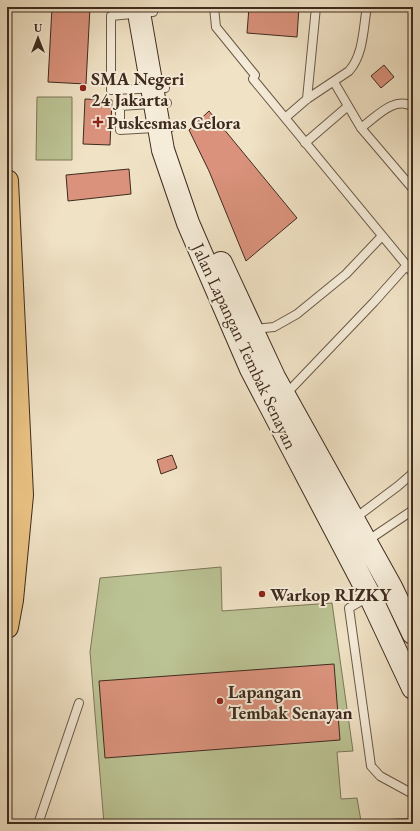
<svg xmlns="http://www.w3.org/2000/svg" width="420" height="831" font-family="'EB Garamond',serif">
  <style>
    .green { fill: #bbc394; stroke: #7d7759 }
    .building { fill: #da927c; stroke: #3f2b1e }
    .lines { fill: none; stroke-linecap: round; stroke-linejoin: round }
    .service-casing { stroke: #6b5948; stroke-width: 10 }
    .secondary-casing { stroke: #3f2b1e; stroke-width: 24 }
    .trunk-casing { stroke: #3f2b1e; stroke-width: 24 }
    .service { stroke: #f5ecd9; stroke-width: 8 }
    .secondary { stroke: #f5ecd9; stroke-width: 22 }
    .trunk { stroke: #e8c182; stroke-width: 22 }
    .poi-dot { fill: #8f2418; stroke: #f5ecd9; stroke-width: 1.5 }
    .labels { text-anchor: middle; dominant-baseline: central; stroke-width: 4; stroke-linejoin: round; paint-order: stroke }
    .poi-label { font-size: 18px; font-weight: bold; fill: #3f2b1e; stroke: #f5ecd9; text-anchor: start }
    .street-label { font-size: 18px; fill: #3f2b1e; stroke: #f5ecd9 }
  </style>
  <rect width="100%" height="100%" fill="#f0e2c5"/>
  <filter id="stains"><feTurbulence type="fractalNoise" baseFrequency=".005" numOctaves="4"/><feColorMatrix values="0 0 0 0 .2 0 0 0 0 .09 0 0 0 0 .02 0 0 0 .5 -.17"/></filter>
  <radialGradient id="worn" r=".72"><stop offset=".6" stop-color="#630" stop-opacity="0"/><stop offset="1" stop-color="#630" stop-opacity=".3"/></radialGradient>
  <path class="green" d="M37,97h35v63h-36z
    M221,567l1,44 110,-8 21,148 -16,1 4,47 16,-1 4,23 52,-3v6h-309l-14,-172 10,-74z"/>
  <path class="building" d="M52,7h38l-4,77 -38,-2z
    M249,7h50l-2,30 -50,-4z
    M384,65l10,12 -13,11 -10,-12z
    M85,99l27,1 -2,45 -27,-1z
    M209,111l88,107 -51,43 -37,-90 -20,-41z
    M129,169l2,25 -63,7 -2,-26z
    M172,455l5,13 -16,6 -4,-14z
    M334,664l6,76 -235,18 -6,-77z"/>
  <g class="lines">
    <defs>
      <path id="service" d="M214,7l2,20 39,48 -2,4 160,194
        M153,12l-42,4v74l54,-2
        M334,82l27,46 52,61
        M307,99l9,-92
        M167,103l-47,3v24l51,-3
        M285,118l22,-19 42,-28c15,-17 14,-43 18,-64
        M361,128c15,-11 34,-33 52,-21
        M305,143l43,-37
        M253,329l21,-2 23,-13 49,-40 36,-38
        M286,394l88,-92 33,-37
        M354,519l44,-33 15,-13
        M367,541l46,-31
        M390,587l-20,9 -21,12 22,158 9,10 33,18
        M38,824l41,-121"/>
      <path id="secondary" d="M138,7l25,143 25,73 63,146 119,227 43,92
        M221,263l53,114 117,210 22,46"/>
      <path id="trunk" d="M7,181l15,314 -10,105 -5,27"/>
    </defs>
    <use href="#service" class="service-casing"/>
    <use href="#secondary" class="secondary-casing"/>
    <use href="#trunk" class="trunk-casing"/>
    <use href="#service" class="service"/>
    <use href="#secondary" class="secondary"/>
    <use href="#trunk" class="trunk"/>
  </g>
  <g class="poi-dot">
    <circle cx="83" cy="88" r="4"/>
    <path d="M96 116h4v4h4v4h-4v4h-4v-4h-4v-4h4z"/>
    <circle cx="262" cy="594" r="4"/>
    <circle cx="220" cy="701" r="4"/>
  </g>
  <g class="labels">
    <g class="poi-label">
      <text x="91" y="78">SMA Negeri<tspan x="91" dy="21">24 Jakarta</tspan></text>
      <text x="107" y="122">Puskesmas Gelora</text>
      <text x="270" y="594">Warkop RIZKY</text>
      <text x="228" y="691">Lapangan<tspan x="228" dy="21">Tembak Senayan</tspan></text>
    </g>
    <g class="street-label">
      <text transform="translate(245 346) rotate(65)">Jalan Lapangan Tembak Senayan</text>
    </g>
  </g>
  <rect width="420" height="831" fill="none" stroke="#f0e2c5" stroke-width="24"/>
  <rect x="8" y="8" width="404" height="815" fill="none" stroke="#3f2b1e" stroke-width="2"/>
  <rect x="12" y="12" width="396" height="807" fill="none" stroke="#3f2b1e"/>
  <g transform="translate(38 38)" stroke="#f5ecd9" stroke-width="3" paint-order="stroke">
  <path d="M0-3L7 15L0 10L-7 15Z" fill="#3f2b1e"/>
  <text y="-6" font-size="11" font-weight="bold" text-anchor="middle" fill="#3f2b1e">U</text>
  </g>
  <rect width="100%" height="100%" filter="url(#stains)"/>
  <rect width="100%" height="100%" fill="url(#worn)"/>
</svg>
